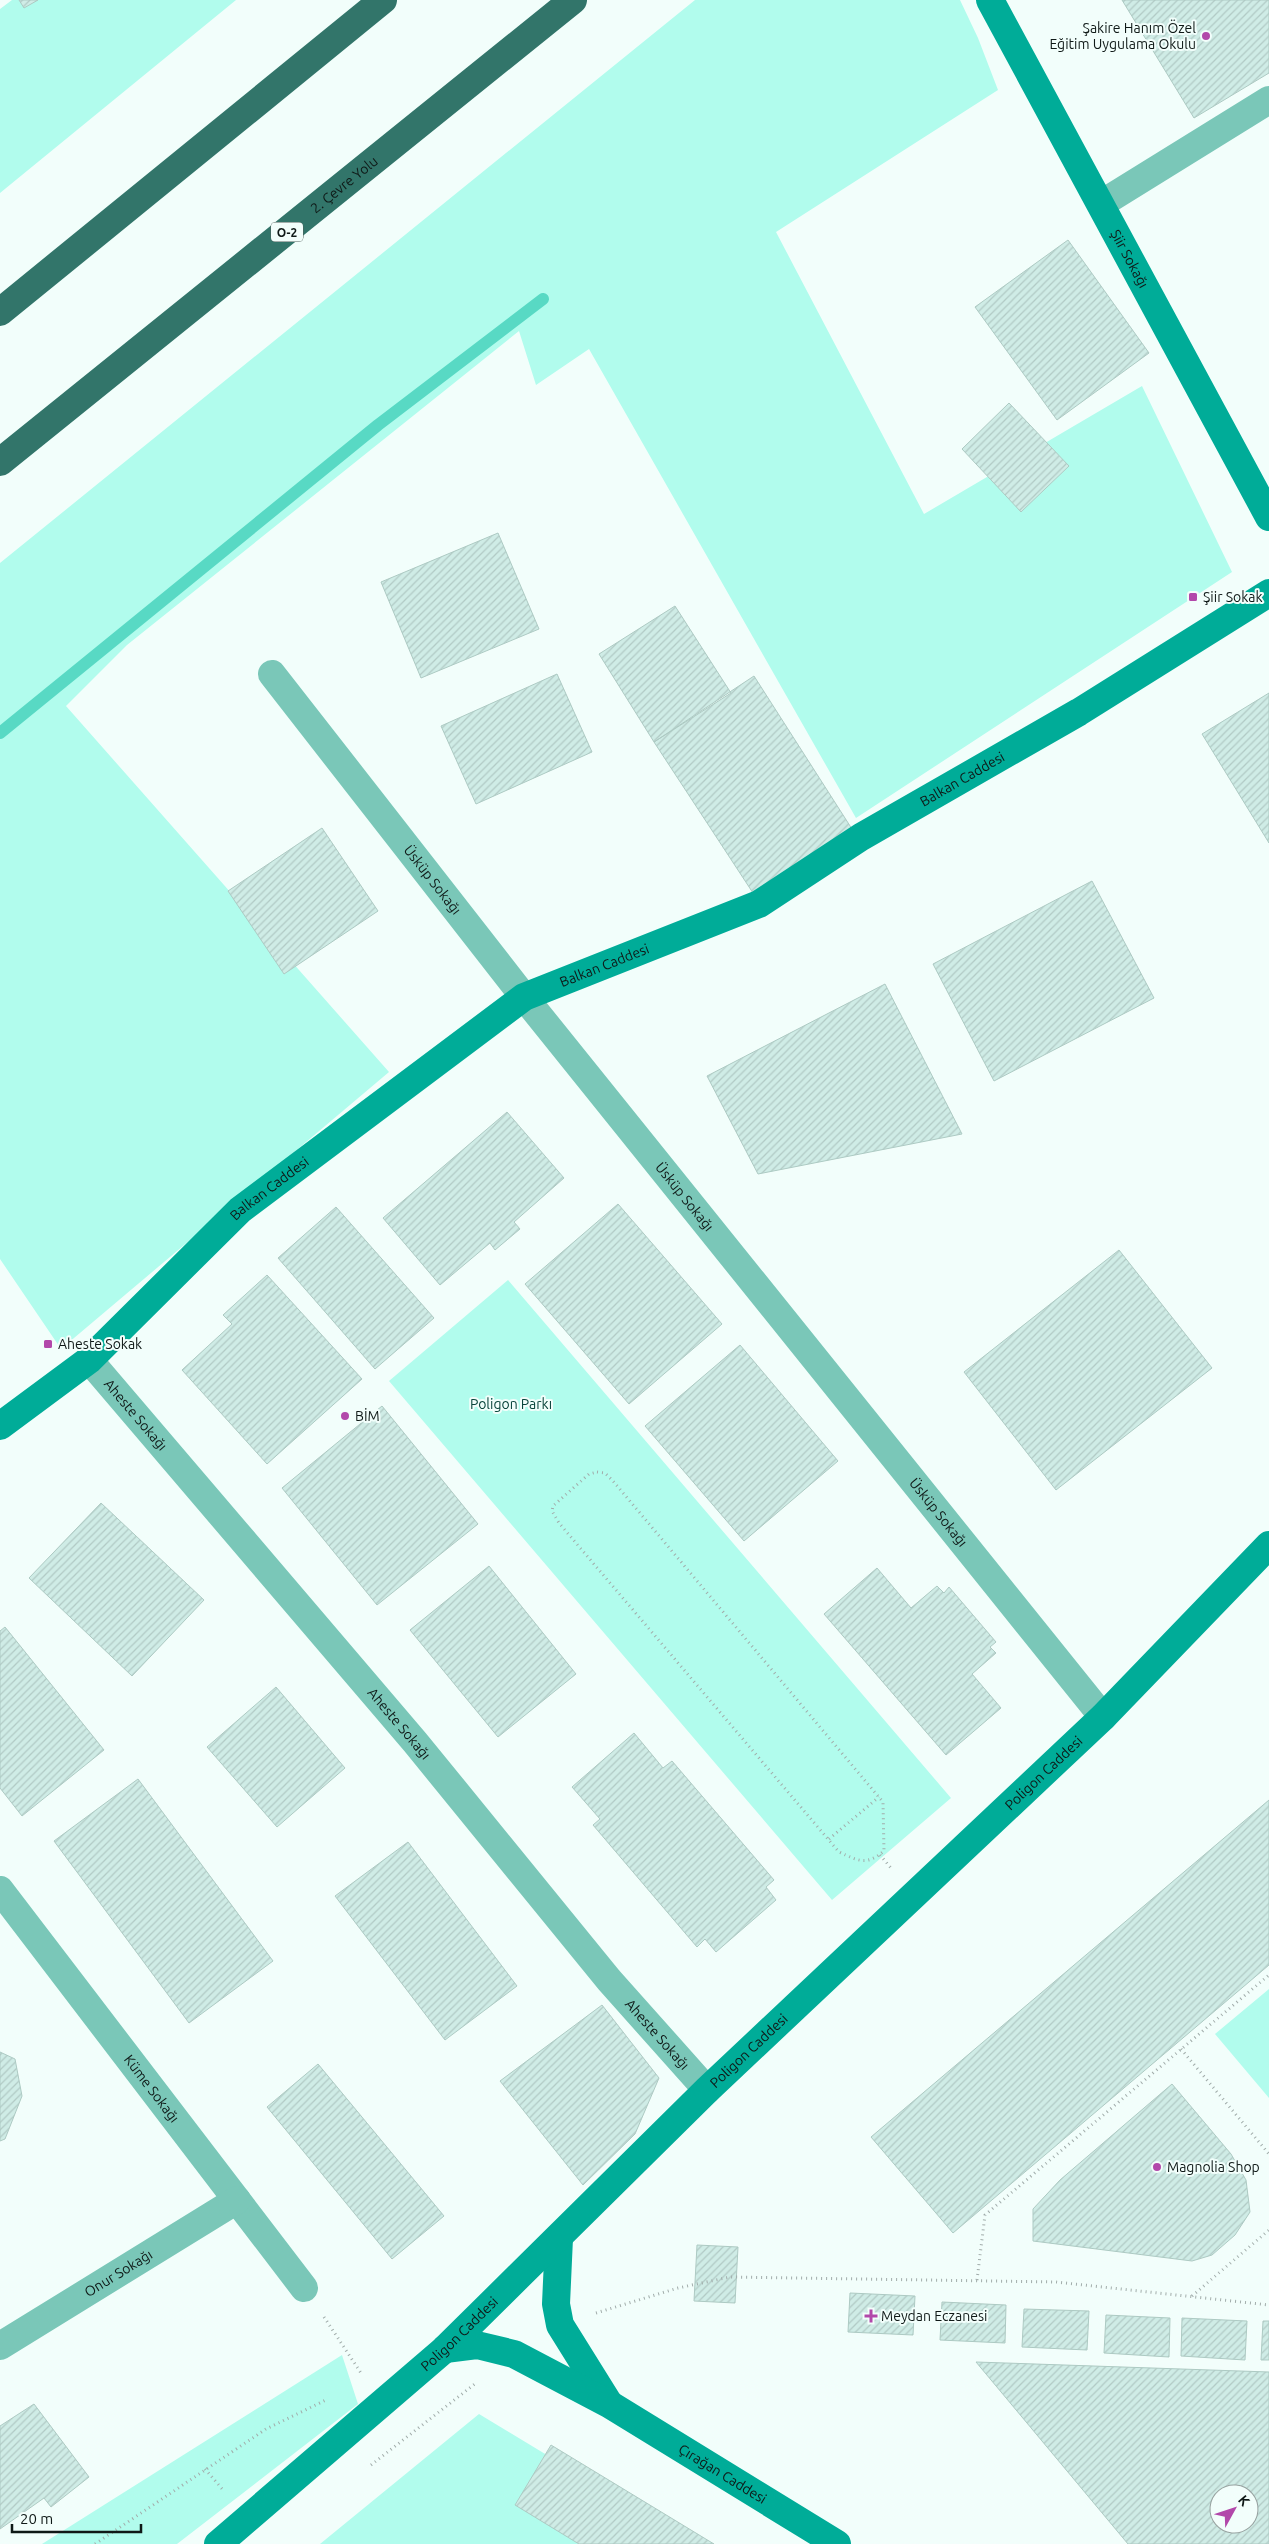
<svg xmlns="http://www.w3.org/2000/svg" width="1269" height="2544" font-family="Ubuntu,sans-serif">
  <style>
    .green { fill: #b1fced }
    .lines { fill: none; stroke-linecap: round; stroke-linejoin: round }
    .stream { stroke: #58d9c4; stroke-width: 12 }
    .building { fill: url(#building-hatch); stroke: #adcac3; fill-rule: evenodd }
    .path { stroke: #a1acaa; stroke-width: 3; stroke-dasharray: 1 4; stroke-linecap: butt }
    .street { stroke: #7ac7b8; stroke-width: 28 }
    .secondary { stroke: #00ac98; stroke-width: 28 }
    .highway { stroke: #32756a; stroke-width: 28 }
    .poi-dot { fill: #b248aa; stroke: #f2fefb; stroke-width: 2 }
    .labels { text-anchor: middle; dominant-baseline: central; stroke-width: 4; stroke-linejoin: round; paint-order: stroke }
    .shield { fill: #f2fefb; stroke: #535e5b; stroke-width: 1 }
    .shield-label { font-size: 12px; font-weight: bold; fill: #0f1917 }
    .poi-label { font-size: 14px; fill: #0f1917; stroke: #f2fefb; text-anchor: start }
    .street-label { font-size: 14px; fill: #0f1917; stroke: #f2fefb }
    .park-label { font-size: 14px; fill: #0a453c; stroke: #f2fefb }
  </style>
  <defs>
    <pattern id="building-hatch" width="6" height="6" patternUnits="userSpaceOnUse" patternTransform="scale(1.25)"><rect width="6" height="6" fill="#cfece6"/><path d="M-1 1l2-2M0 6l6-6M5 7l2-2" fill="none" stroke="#b1cac5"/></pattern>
  </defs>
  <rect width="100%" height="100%" fill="#f2fefb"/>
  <path class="green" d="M12,0h224l-236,193v-184z
    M695,0h265l18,38 20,52 -222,142 148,282 218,-128 90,186 -376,246 -267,-469 -53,36 -17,-54 -392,314 -61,61 323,366 -328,277 -61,-90v-696z
    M508,1280l443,518 -119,102 -443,-519z
    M1269,1989v109l-54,-64z
    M342,2355l16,49 -181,140h-135z
    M479,2414l215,130h-374z"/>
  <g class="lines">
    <path class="stream" d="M0,733l378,-308 165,-126"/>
  </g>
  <path class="building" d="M19,0h19l-14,8z
    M1122,0h147v73l-75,45z
    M1068,240l81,113 -92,67 -82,-113z
    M1009,403l60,63 -48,46 -59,-63z
    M498,533l41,96 -118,49 -40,-96z
    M675,606l56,87 -77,49 -55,-88z
    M557,674l35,78 -116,52 -35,-78z
    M754,676l98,153 -99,64 -99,-151z
    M1269,693v150l-67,-109z
    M322,828l56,83 -94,63 -56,-83z
    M1092,881l62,117 -160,83 -61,-117z
    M885,984l77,150 -204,40 -51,-98z
    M507,1112l57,66 -50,44 6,7 -25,21 -5,-7 -50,42 -57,-67z
    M618,1204l104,120 -93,80 -104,-120z
    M336,1207l98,111 -59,51 -97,-111z
    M1119,1250l93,118 -156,122 -92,-118z
    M267,1275l95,104 -95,85 -85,-94 50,-46 -9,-9z
    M740,1345l98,116 -94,80 -99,-115z
    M382,1406l96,118 -101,81 -95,-117z
    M101,1503l103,97 -72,76 -103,-98z
    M489,1566l87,108 -78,63 -88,-107z
    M877,1568l34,40 26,-22 7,7 5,-6 47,55 -6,5 6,6 -24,21 29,34 -55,47 -122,-141z
    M5,1627l99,123 -82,66 -22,-28v-157z
    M276,1687l69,81 -68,59 -70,-80z
    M634,1733l29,35 9,-7 102,119 -8,7 10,13 -60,52 -11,-13 -8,8 -104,-122 7,-6 -28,-32z
    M138,1779l135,182 -84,62 -135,-182z
    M1269,1800v165l-316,268 -82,-96z
    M408,1842l109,144 -72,54 -110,-144z
    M602,2005l57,73 -24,56 -52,51 -83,-104z
    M0,2052l15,7 7,37 -17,43 -5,2z
    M318,2064l126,152 -52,43 -125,-152z
    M1172,2084l59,70 15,26 4,32 -15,23 -23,20 -20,6 -159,-20v-32l27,-29z
    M697,2245l41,2 -3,56 -41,-2z
    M850,2293l65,3 -2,39 -65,-3z
    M942,2302l64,3 -1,38 -65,-3z
    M1024,2309l65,2 -2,39 -65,-3z
    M1106,2315l64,3 -1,39 -65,-4z
    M1182,2318l65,3 -2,39 -64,-4z
    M1263,2321h6v39h-8z
    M976,2362l293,10v172h-141zM1219,2494h30v30h-30z
    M34,2404l55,73 -38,30 -7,-9 -44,31v-103z
    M551,2445l163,99h-135l-64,-39z"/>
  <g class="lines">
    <path class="path" d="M597,1472l8,1 8,8 270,321 1,49c-18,15 -25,10 -45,1l-280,-329 -7,-12 1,-5 36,-32z
      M829,1839l50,-42
      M880,1855l11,13
      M1181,2049l88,105
      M977,2280l8,-65 284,-240
      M1192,2296l77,-66
      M596,2313l82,-25 52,-11 326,5 213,23
      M324,2317l37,56
      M371,2465l105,-82
      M205,2469l19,22
      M95,2544l171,-115 62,-30"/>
    <g class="street">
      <path d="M1101,204l168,-104"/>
      <path id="s1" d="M272,674l252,323 579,720"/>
      <path id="s2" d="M89,1360l326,382 194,238 98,110"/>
      <path id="s3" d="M0,1890l304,398"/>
      <path id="s4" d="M0,2346l237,-146"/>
    </g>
    <g class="secondary">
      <path id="s5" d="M990,0l279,517"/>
      <path id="s6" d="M0,1426l89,-66 151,-150 284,-213 235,-93 102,-67 218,-125 190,-119"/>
      <path d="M559,2238l-3,66 4,21 48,77"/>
      <path id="s7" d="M445,2349l32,-4 37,9 95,50 228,140"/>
      <path id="s8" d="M218,2544l227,-195 262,-259 396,-373 166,-172"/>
    </g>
    <g class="highway">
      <path d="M0,312l383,-312"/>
      <path id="s9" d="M0,462l573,-462"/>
    </g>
  </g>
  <g class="poi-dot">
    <circle cx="1206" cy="36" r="5"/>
    <rect x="1188" y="592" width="10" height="10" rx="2.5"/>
    <rect x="43" y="1339" width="10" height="10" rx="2.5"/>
    <circle cx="345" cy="1416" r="5"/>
    <circle cx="1157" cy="2167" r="5"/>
    <path d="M868.5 2308.5h5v5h5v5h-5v5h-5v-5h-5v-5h5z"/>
  </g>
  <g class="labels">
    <rect class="shield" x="271" y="222.5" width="32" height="19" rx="4"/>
    <g class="shield-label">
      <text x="287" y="232">O-2</text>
    </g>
    <g class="poi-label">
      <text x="1196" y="28" text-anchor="end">Şakire Hanım Özel<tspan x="1196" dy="16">Eğitim Uygulama Okulu</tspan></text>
      <text x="1203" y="597">Şiir Sokak</text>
      <text x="58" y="1344">Aheste Sokak</text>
      <text x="355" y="1416">BİM</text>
      <text x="1167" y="2167">Magnolia Shop</text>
      <text x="881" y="2316">Meydan Eczanesi</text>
    </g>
    <g class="street-label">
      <text stroke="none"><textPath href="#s9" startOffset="442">2. Çevre Yolu</textPath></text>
      <text stroke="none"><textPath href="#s5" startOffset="294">Şiir Sokağı</textPath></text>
      <text stroke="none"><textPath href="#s6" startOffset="1170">Balkan Caddesi</textPath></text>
      <text stroke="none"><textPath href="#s1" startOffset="261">Üsküp Sokağı</textPath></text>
      <text stroke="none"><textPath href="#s6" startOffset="765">Balkan Caddesi</textPath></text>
      <text stroke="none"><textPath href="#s6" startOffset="360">Balkan Caddesi</textPath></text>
      <text stroke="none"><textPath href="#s1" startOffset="666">Üsküp Sokağı</textPath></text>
      <text stroke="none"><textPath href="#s2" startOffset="72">Aheste Sokağı</textPath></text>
      <text stroke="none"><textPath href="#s1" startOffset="1071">Üsküp Sokağı</textPath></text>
      <text stroke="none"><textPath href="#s2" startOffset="478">Aheste Sokağı</textPath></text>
      <text stroke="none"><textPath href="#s8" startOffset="1130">Poligon Caddesi</textPath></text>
      <text stroke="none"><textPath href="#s2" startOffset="882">Aheste Sokağı</textPath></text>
      <text stroke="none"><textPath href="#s8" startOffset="725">Poligon Caddesi</textPath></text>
      <text stroke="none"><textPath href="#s3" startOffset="250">Küme Sokağı</textPath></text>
      <text stroke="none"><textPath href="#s4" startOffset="139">Onur Sokağı</textPath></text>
      <text stroke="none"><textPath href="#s8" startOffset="320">Poligon Caddesi</textPath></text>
      <text stroke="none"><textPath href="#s7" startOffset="311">Çırağan Caddesi</textPath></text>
    </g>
    <g class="park-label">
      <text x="511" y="1404">Poligon Parkı</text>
    </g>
  </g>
  <g transform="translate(1234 2509) rotate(50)"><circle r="24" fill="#f2fefb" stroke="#97a2a0"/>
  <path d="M0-4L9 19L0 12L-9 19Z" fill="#b248aa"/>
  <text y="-8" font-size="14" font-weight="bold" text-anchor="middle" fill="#0f1917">K</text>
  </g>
  <path d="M12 2524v8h129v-8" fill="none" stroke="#0f1917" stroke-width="2.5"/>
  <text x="20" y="2524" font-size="15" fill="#0f1917" stroke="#f2fefb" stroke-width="4" paint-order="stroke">20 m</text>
</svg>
